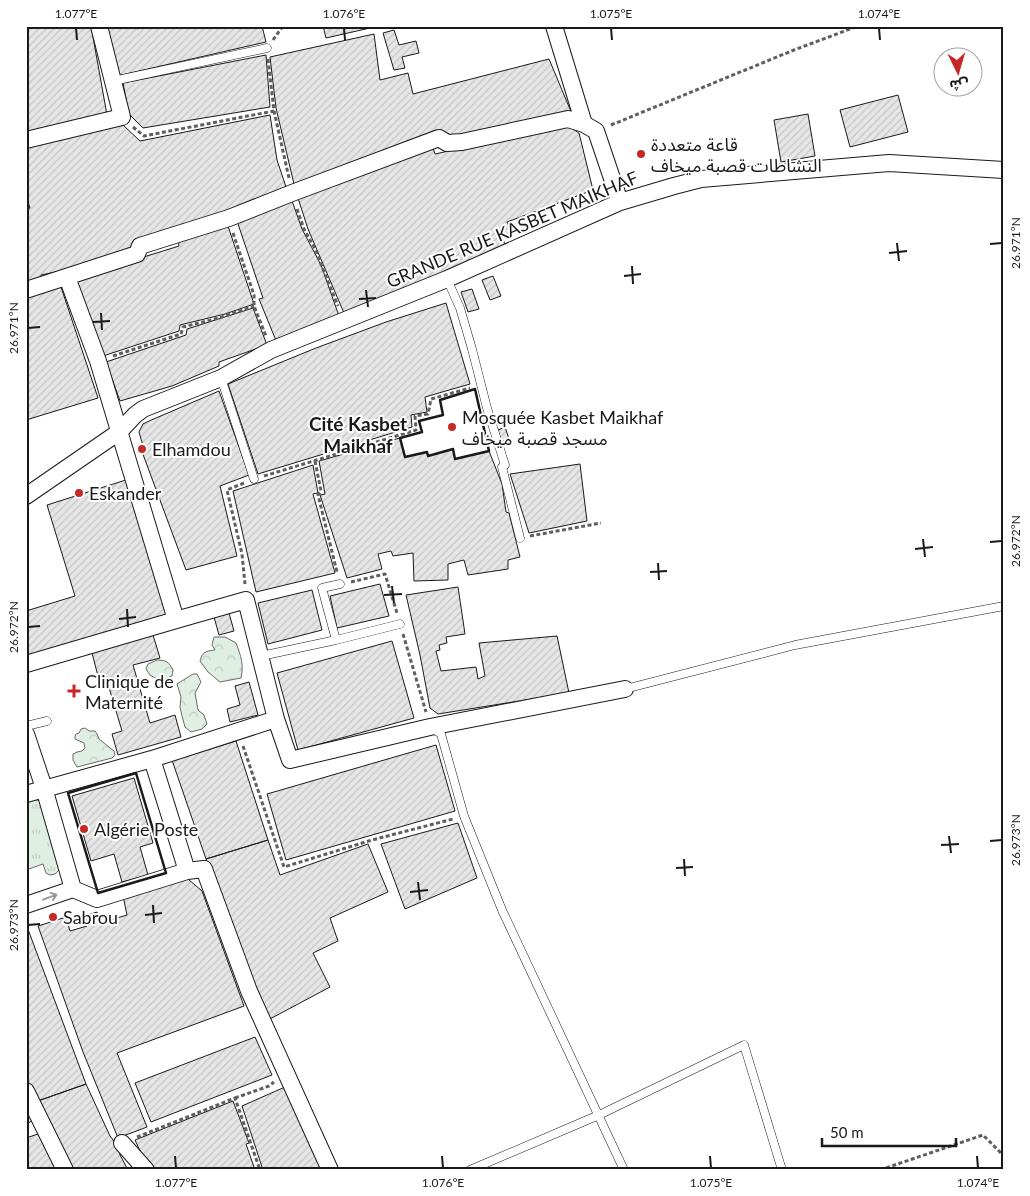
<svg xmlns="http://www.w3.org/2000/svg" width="1030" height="1196" font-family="Lato,'Noto Sans Arabic',sans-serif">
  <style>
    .grass { fill: url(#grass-tufts); stroke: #6a6a6a }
    .forest { fill: url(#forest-crowns); stroke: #6a6a6a }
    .building { fill: url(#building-hatch); stroke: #1a1a1a }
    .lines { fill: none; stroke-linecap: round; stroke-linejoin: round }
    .service-casing { stroke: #1a1a1a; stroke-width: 9 }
    .minor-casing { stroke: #1a1a1a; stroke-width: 18 }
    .path { stroke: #5f5f5f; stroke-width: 3; stroke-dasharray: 4 2.5; stroke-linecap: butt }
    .service { stroke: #fff; stroke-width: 8 }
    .minor { stroke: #fff; stroke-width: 16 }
    .wall { stroke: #1a1a1a; stroke-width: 2.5 }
    .oneway { stroke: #989898 }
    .ticks { fill: none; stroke: #1a1a1a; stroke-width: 2 }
    .poi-dot { fill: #c62828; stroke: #fff; stroke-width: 2 }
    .labels { text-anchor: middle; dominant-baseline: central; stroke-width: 4; stroke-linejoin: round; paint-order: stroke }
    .poi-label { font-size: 18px; fill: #1a1a1a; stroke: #fff; text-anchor: start }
    .street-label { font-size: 18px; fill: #1a1a1a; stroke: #fff }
    .neighbourhood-label { font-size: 19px; font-weight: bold; fill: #1a1a1a; stroke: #fff }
    .neatline { fill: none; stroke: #1a1a1a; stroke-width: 2 }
    .ticks-label { font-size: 12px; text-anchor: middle; fill: #1a1a1a }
  </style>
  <defs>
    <pattern id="grass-tufts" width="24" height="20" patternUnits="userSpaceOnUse" patternTransform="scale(1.25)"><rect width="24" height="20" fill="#e0efe3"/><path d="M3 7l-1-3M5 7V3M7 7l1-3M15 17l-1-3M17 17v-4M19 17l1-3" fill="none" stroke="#c0ccc2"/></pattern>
    <pattern id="forest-crowns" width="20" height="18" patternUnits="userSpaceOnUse" patternTransform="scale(1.25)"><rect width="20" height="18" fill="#e0efe3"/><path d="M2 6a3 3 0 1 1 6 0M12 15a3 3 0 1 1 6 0" fill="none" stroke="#c0ccc2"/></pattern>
    <pattern id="building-hatch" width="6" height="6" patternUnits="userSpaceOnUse" patternTransform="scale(1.25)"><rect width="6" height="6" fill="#e6e6e6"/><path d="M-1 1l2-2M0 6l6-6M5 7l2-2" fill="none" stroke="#c5c5c5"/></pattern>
  </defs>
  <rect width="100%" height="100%" fill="#fff"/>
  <path class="grass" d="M34,800h5l3,4 16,61 1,5 -4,4 -5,1 -4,-2 -3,-9 -17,6v-67z"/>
  <path class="forest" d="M214,637h11l11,6c5,13 8,22 5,35l-21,4 -12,-10 -8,-11c2,-9 6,-10 15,-11l-3,-5z
    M157,660c9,0 12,2 16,10l-1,6 -12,5 -10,-6 -4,-6 2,-5z
    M193,674h4l4,8 -6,11 3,17 6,5 3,9 -5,5 -11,3 -6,-5 -3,-11 -2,-9 1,-10 -4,-13z
    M85,728l4,3h6l2,3 2,5 15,12 1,4 -3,3 -35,9 -4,-7v-6l4,-2 5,-1 3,-3 -1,-5 -9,-4v-3l1,-2 3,-1 2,-4z"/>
  <path class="building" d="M26,26h65l16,89 -81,20z
    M112,26h24l1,3 9,-3h116l4,16 -149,34 -13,-48z
    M323,26h46l1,2 -44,10z
    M394,30l5,15 17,-4 3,12 -17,4 3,11 -11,2 -11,-37z
    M374,34l6,46 28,-7 5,21 136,-35 23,55 -120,23 -16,-7 -142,54 -18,-76 -6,-51z
    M266,55l4,52 -127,21 -14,-14 -6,-31z
    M898,95l10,37 -58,15 -10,-37z
    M808,114l7,42 -34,6 -7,-42z
    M270,115l7,45 10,30 -151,59 -56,18 -39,8v6l-15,3v-75l4,-1 -2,-6 -2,1v-58l96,-21 18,17z
    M567,125l12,8 14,57 -86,32 5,11 -11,3 4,8 -13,14 -148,55 -36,-84 -11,-34 135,-50 3,9z
    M291,198l11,31 19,36 18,51 -62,27 -18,-44 4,-1 -27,-80z
    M227,223l27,81 -29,10 -45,11 -1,6 -76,25 -27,-78 103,-32 -1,-8z
    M493,276l8,20 -11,4 -8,-20z
    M60,284l38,114 -72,22v-123z
    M472,289l7,20 -11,3 -7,-20z
    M446,303l24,81 -45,13 2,15 -16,3 1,12 -154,47 -30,-90 88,-36 70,-26z
    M253,308l14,37 -48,17v4l-47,20 -52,15 -14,-39 80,-27 1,-6z
    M219,391l30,84 -29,11 17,70 -51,14 -45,-121 2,-3 -4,-14 4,-8 6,-3z
    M505,427l4,12 -8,3 -3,-12z
    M400,438l5,19 22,-5 1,4 25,-7 2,10 34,-8 13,33 4,28 3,1 11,44 -12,3v9l-40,6 -4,-15 -16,4v16l-34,1 -1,-28 -20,3 -2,-5 -13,3 4,15 -35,9 -27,-83 5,-1 -6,-33z
    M580,464l7,57 -58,12 -19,-59z
    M313,465l5,28 -5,1 22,79 -79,19 -23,-101z
    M129,479l42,134 -145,45v-47l49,-15 -28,-91z
    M380,584l9,32 -52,12 -7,-32z
    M458,587l7,47 -19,3 1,6 -8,2 1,5 -4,1 5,20 35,-4 2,12 7,-3 -6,-33 78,-7 12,57 -131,21 -8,-6 -10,-53 -14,-60z
    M312,590l10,40 -54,14 -10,-41z
    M229,613l5,18 -15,4 -5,-18z
    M153,635l7,23 -27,7 17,58 25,-8 6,22 -63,18 -6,-21 10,-3 -17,-57 -7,2 -6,-23z
    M392,641l22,77 -116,32 -21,-77z
    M249,682l9,33 -28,7 -3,-13 13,-4 -5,-19z
    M236,741l32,99 -62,19 -34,-99z
    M436,745l19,66 -169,49 -19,-66z
    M134,778l19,65 -13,4 8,28 -26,7 -8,-28 -23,7 -19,-65z
    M458,823l19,55 -72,31 -24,-65z
    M268,840l12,35 88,-31 20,48 -58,26 8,23 -25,12 17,34 -62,33 -62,-161z
    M188,879l14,12 42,115 -127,47 30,74 -29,11 -35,-86 -45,-126 28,-9 4,14 17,-5 -2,-10 12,-4 4,11 26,-8 -4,-19z
    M26,924l60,160 -51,18 -9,-23z
    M255,1037l17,38 -121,47 -16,-39z
    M86,1084l24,52 9,12 1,7 8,15h-60l-33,-68z
    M285,1087l38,83h-60l-21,-64z
    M233,1101l16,42 -3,1 9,26h-106l-14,-30z
    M26,1110l8,10 -8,4z
    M41,1133l19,37h-34v-32z"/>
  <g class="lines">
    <defs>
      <path id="service" d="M113,81l154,-33
        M447,279l13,29 12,41 15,59 18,57 -3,2 18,71
        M221,378l33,101
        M336,640l-14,-52 18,-4
        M261,656l75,-16 64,-16
        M625,689l170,-44 209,-39
        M26,726l21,-5
        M434,729l7,5 23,82 38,94 122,260
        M470,1170l129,-55 145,-70 38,125"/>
      <path id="minor" d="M554,26l30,98 12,7 24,71
        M26,140l96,-23 -23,-91
        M67,277l31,84 78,259 70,-20 30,119
        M26,290l111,-36 3,-8 89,-28 63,-25 147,-55 8,5 15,-1 106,-23 16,5
        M26,496l93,-64 16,-17 8,-6 78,-31 50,-28 176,-71 173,-77 54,-16 27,-7 188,-16 115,7
        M26,664l150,-44
        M26,734l18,54 29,101
        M26,794l126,-35 124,-40 14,41 140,-33 195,-38
        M187,871l17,-2 45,122 81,179
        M73,889l24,10 90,-28 -35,-112
        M26,905l47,-16
        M26,1091l39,79
        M122,1143l24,27"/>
    </defs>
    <use href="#service" class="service-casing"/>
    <use href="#minor" class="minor-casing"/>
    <path class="path" d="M273,40l10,-14
      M268,59l6,52 15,67
      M611,125l183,-75 64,-24
      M133,127l11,9 130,-25
      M297,209l7,20 10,18 24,59
      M233,233l21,62v11l12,30
      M113,356l68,-22 2,-7 36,-9 35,-12
      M315,461l6,30 -3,4 19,77
      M264,476l152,-46 -1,-14 13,-2 3,-15 39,-11
      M244,483l-17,7 15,64 3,30
      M530,536l71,-13
      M351,582l34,-8 12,39
      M403,634l23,78
      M243,746l41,121 88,-27 81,-21
      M235,1098l34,-12 5,-4
      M137,1137l98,-39 25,72
      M880,1170l103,-35 21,21"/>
    <use href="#service" class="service"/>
    <use href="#minor" class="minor"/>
    <path class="wall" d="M475,389l14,62 -34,8 -2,-10 -25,7 -1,-4 -22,5 -5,-19 22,-6 -3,-11 24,-6 -3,-15z
      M136,773l30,100 -68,20 -30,-100z"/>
  </g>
  <defs><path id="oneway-shaft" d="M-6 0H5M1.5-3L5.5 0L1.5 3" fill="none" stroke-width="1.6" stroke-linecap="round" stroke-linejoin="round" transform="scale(1.25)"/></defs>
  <use class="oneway" href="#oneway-shaft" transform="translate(50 897) rotate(-20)"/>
  <path class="ticks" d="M76,28l1,12M344,28l1,12M611,28l1,12M879,28l1,12M897,243l2,18M990,244l12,-1M889,253l18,-2M632,266l1,18M624,276l17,-2M366,290l2,17M359,299l17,-1M101,313l1,17M93,322l17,-1M28,328l12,-1M923,539l2,18M990,542l12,-1M915,549l18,-2M658,563l1,17M650,572l17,-1M392,586l2,17M384,595l18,-1M127,609l1,18M119,619l17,-2M28,627l12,-1M949,836l2,17M990,841l12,-1M941,845l18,-1M684,859l1,17M676,868l17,-1M418,882l2,18M410,892l18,-2M153,905l1,18M145,915l17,-2M28,925l12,-1M175,1156l1,12M442,1156l1,12M710,1156l1,12M977,1156l1,12"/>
  <g class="poi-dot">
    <circle cx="641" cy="154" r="5"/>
    <circle cx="452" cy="427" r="5"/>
    <circle cx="142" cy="449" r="5"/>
    <circle cx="79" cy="493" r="5"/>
    <path d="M71.5 683.5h5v5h5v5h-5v5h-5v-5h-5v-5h5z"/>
    <circle cx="84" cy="829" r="5"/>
    <circle cx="53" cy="917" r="5"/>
  </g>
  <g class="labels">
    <g class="poi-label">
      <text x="651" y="144">قاعة متعددة<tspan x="651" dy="21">النشاطات قصبة ميخاف</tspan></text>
      <text x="462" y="417">Mosquée Kasbet Maikhaf<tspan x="462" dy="21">مسجد قصبة ميخاف</tspan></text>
      <text x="152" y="449">Elhamdou</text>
      <text x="89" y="493">Eskander</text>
      <text x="85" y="681">Clinique de<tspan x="85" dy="21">Maternité</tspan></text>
      <text x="94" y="829">Algérie Poste</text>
      <text x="63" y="917">Sabrou</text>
    </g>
    <g class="street-label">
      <text transform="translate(512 229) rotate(-23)">GRANDE RUE KASBET MAIKHAF</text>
    </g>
    <g class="neighbourhood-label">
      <text x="358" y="423">Cité Kasbet<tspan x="358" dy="22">Maikhaf</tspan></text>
    </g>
  </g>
  <rect width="1030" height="1196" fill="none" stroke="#ffffff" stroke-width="55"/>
  <g transform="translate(958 72) rotate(175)"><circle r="24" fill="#ffffff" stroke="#a3a3a3"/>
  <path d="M0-4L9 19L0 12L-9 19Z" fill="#c62828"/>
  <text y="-8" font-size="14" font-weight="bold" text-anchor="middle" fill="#1a1a1a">ش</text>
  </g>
  <path d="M822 1138v8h134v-8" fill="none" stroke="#1a1a1a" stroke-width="2.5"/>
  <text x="830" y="1138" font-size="15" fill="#1a1a1a" stroke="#ffffff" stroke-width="4" paint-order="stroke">50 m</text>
  <rect x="28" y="28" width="974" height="1140" class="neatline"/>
  <g class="ticks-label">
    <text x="76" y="18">1.077°E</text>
    <text x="344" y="18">1.076°E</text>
    <text x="611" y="18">1.075°E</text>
    <text x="879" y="18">1.074°E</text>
    <text transform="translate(1016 243) rotate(-90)" y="4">26.971°N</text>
    <text transform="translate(14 328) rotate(-90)" y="4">26.971°N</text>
    <text transform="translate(1016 541) rotate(-90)" y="4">26.972°N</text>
    <text transform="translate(14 627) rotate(-90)" y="4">26.972°N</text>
    <text transform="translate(1016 840) rotate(-90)" y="4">26.973°N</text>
    <text transform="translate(14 925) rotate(-90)" y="4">26.973°N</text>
    <text x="176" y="1187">1.077°E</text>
    <text x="443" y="1187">1.076°E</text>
    <text x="711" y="1187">1.075°E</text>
    <text x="978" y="1187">1.074°E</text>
  </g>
</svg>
